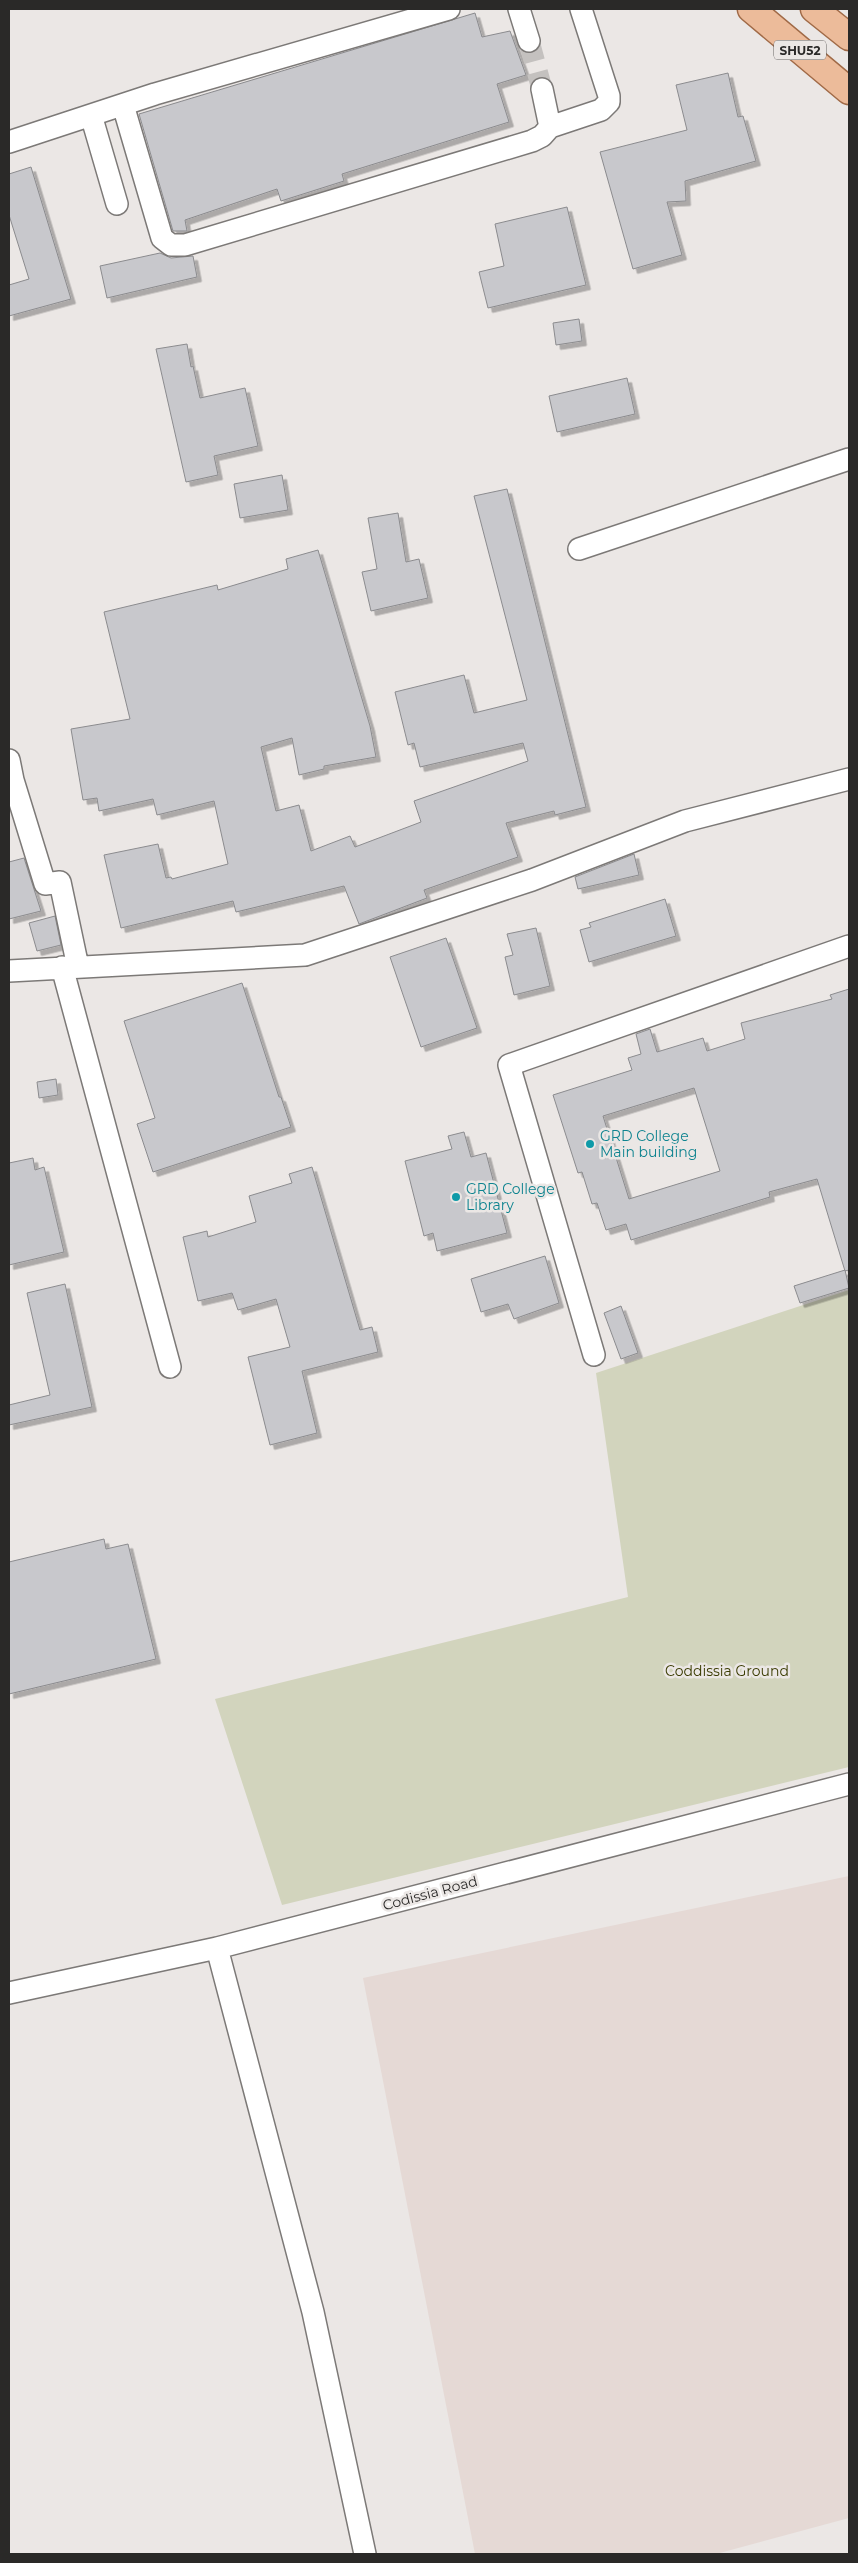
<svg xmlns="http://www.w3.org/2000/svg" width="858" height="2563" font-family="Montserrat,sans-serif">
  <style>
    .built { fill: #e5d9d5 }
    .green { fill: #d2d4bd }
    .building { fill: #c8c8cc; stroke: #8b8b8e; fill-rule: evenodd; filter: url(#shadow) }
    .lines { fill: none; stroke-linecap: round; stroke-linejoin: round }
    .minor-tunnel { stroke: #c4c1bf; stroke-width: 21; stroke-dasharray: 21 11; stroke-linecap: butt }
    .minor-casing { stroke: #7c7977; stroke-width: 24 }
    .major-casing { stroke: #a06a47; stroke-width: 29 }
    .minor { stroke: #fff; stroke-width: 21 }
    .major { stroke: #ecbb9a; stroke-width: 26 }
    .culture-dot { fill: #0f9aa8; stroke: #ebe7e5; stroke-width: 2 }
    .labels { text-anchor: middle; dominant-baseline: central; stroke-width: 5; stroke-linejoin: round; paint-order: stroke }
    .shield { fill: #ebe7e5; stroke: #646261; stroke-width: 1 }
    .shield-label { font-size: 12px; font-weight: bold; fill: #2a2928 }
    .culture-label { font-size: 14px; fill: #0d838f; stroke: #ebe7e5; text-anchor: start }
    .park-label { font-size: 14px; fill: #3b3c02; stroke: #ebe7e5 }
    .street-label { font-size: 14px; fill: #2a2928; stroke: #ebe7e5 }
  </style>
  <defs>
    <filter id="shadow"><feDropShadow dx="4.5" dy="4.5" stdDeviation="0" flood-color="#0004"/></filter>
  </defs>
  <rect width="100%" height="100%" fill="#ebe7e5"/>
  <path class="built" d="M849,1876v642l-133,36h-241l-112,-576z"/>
  <path class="green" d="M849,1290v477l-567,138 -67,-206 413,-102 -32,-224z"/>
  <path class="building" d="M475,13l7,24 28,-6 16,44 -29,9 12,38 -167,52 2,7 -63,20 -4,-12 -92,31 2,11h-14l-34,-117z
    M728,73l10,44 5,-1 13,45 -71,20 1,20 -19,1 15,53 -49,14 -33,-117 87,-22 -11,-45z
    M31,167l40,132 -62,17v-31l20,-6 -20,-64v-41z
    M567,207l19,78 -98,23 -9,-36 25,-6 -9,-42z
    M160,253l11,5 22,-2 4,21 -90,21 -7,-32z
    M579,319l3,22 -26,4 -3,-22z
    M187,344l4,23 2,-1 7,32 45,-10 13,58 -44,10 4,19 -32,7 -30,-133z
    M627,378l8,36 -78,18 -8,-36z
    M282,475l6,35 -48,8 -6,-34z
    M507,489l79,318 -31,8 -1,-4 -48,12 12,34 -94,33 3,8 -68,26 -15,-38 -108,26 -3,-11 -112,27 -17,-73 54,-11 8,34 5,-1 1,2 56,-15 -14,-63 -57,14 -4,-16 -54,12 -2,-13 -14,2 -12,-71 59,-10 -26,-107 113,-27 1,5 70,-21 -2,-10 32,-9 52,176 6,31 -52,9v3l-25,6 -7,-37 -31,9 15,64 23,-6 12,46 39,-15 5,11 66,-25 -7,-21 114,-40 -5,-18 -103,24 -6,-24 -6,2 -13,-53 69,-17 10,38 53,-13 -53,-204z
    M398,513l8,49 13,-3 9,39 -57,13 -9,-39 15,-3 -9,-51z
    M634,854l5,21 -61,14 -3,-12z
    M24,858l17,53 -32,8v-57z
    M665,899l11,37 -87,26 -9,-32 11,-3 -2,-4z
    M55,916l6,29 -24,6 -8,-28z
    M536,928l14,58 -36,9 -9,-38 8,-2 -6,-21z
    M446,938l31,90 -56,19 -31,-90z
    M242,983l37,114h2l10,30 -138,45 -16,-48 18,-6 -31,-97z
    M849,989v281l-4,1 -28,-92 -48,13 1,5 -139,43 -5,-16 -20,6 -9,-27 -5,1 -10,-32 -4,1 -25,-78 79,-25 -4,-12 13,-4 -5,-20 14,-5 7,23 46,-14 4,13 38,-12 -4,-16 91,-24 -2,-4zM694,1088l26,83 -91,28 -26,-83z
    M56,1079l2,16 -19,3 -2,-16z
    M464,1132l7,25 15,-4 21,80 -70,18 -4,-18 -9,3 -19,-75 47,-12 -4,-13z
    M33,1158l2,12 9,-3 20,85 -55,13v-102z
    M312,1167l48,163 12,-3 6,25 -76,19 15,62 -47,12 -22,-88 42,-10 -14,-48 -38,11 -6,-17 -34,8 -15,-64 24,-6 1,6 48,-15 -7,-26 43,-13 -3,-9z
    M545,1256l14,47 -45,16 -6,-15 -27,8 -10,-33z
    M845,1270l4,18 -49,15 -6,-17z
    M65,1284l27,123 -83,18v-20l41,-10 -23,-102z
    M621,1306l17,47 -17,6 -17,-46z
    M104,1539l2,10 22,-5 28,115 -147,35v-132z"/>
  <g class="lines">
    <path class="minor-tunnel" d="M529,41l13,48"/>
    <defs>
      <path id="minor" d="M519,9l10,32
        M123,105l39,133 9,7h14l347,-104 10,-5 8,-9 -8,-38
        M91,115l26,89
        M550,127l51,-17 8,-8v-6l-28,-87
        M9,142l146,-48 294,-85
        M579,549l270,-90
        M9,760l4,20
        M9,781l4,-1 32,104 15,-2 18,85
        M62,967l108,400
        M9,971l296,-16 227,-75 153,-59 164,-42
        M594,1355l-85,-290 340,-119
        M217,1948l96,364 52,242
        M9,1993l208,-45 632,-164"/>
      <path id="major" d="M751,9l98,82
        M814,9l35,28"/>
    </defs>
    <use href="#minor" class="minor-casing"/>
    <use href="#major" class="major-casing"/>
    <use href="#minor" class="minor"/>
    <use href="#major" class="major"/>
  </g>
  <g class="culture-dot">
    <circle cx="590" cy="1144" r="5"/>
    <circle cx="456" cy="1197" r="5"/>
  </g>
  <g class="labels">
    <rect class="shield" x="774" y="40.5" width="52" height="19" rx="4"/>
    <g class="shield-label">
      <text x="800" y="50">SHU52</text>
    </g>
    <g class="culture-label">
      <text x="600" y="1136">GRD College<tspan x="600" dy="16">Main building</tspan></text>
      <text x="466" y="1189">GRD College<tspan x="466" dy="16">Library</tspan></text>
    </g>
    <g class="park-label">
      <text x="727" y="1671">Coddissia Ground</text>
    </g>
    <g class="street-label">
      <text transform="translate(430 1893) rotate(-15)">Codissia Road</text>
    </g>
  </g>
  <rect width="858" height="2563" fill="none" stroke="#2a2928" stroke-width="20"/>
</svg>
